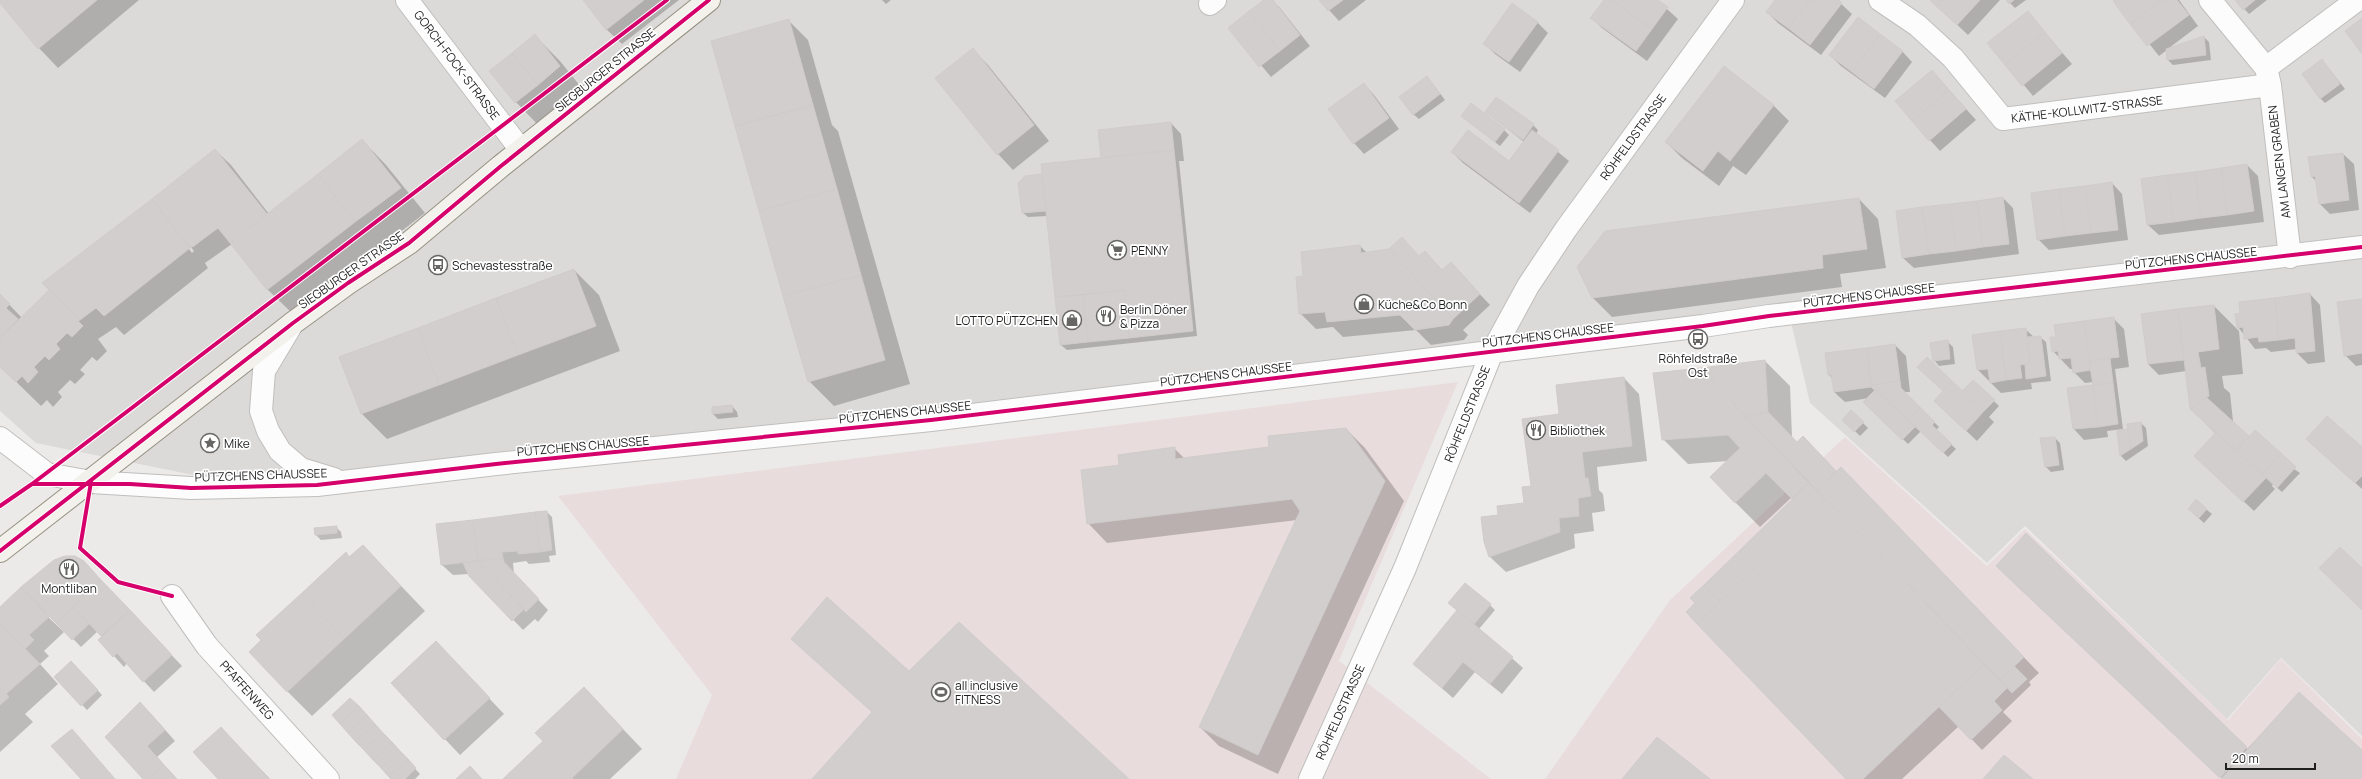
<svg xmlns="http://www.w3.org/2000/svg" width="2362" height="779" font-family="Manrope,sans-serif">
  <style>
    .residential { fill: #dcdad9 }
    .commercial { fill: #e9dcdc }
    .religious { fill: #dbdad9 }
    .shadow { fill: #0003; fill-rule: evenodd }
    .building { fill: #d1cecd; stroke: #cfccca }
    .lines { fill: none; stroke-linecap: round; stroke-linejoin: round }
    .minor-casing { stroke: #c0bfbe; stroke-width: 24 }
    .tertiary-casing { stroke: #c0bfbe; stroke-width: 24 }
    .secondary-casing { stroke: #959382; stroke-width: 24 }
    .minor { stroke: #fcfcfc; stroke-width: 22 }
    .tertiary { stroke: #fcfcfc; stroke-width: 22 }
    .secondary { stroke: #f2f1eb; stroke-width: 22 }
    .cycleway-casing { stroke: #fff; stroke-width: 6 }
    .cycleway { stroke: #d6006c; stroke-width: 4 }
    .labels { text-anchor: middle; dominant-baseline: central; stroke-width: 3.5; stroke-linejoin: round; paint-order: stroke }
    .street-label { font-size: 12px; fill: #1f1f1f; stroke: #fff }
    .poi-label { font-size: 12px; fill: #1f1f1f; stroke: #fff; text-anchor: start }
  </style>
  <rect width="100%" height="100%" fill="#eceae8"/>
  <path class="residential" d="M0,0h2362v736l-81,-78 -54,61 -202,-193 -38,37 -177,-160 -21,-89 -1537,173 -216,-44 -36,-32z"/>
  <path class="commercial" d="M1458,382l-119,279 152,118h-815l36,-84 -154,-199z
    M1845,437l142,129 38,-37 203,191 53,-61 81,80v40h-817l125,-179z"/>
  <path class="religious" d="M1155,72l62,81 58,-41 52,73 -12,10 37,48 -73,10 10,94 -91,10 -26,-237 -75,9 2,27 -58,7 -2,-20z
    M1013,156l1,11 18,163 -104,-115z
    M737,221l26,76 -78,26 -28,25 -14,6 -25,-78 17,-6 28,-26z"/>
  <path class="shadow" d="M0,0h139l-81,68 -19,-20z
    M584,0h95l-57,44 -16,-15z
    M882,0h9l-5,4z
    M1265,0h7l8,8 30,38 -39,31 -41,-49z
    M1320,0h46l-27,21z
    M1605,0h52l21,19 -31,42 -45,-33 -10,-10z
    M1777,0h60l15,14 -31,41 -43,-32 -11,-11z
    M1931,0h69l-32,35z
    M2007,0h19l-11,8z
    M2117,0h62l19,26 -29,22 35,-11 5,5 2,18 -38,5 -5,-5 -1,-10 -8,6 -44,-55z
    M2236,0h31l-18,14z
    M2027,12l45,52 -39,32 -44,-53z
    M788,20l20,20 24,85 6,6 72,253 -76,22 -25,-25z
    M1537,22l11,11 -28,39 -25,-18 -10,-10z
    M535,36l25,25 25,31 -45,35 -24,-25z
    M972,49l16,16 61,76 -36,29 -15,-16z
    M1902,51l10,11 -27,36 -44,-32 -11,-11z
    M2322,60l23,29 -20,14 -5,-5z
    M1724,68l50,38 15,15 -43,54 -13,-9 -14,20 -37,-28 -16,-16z
    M1932,71l44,49 -36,31 -10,-11z
    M1432,83l13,17 -26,19 -6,-5z
    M1364,84l10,11 25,34 -35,25 -10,-11z
    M1496,98l37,27 5,5 -2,4 33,27 -39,52 -67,-50 -11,-11 57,10 15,-20 -38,-30z
    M1462,116l42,14 5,5 -9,11z
    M1171,123l10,11 3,27h-5l18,175 -130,14 -6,-5 -13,-129 -20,1 -6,-5 3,-35 18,-2 60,-16z
    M362,140l24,25 39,48 -132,101 -25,-24 -36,-46 -27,19 3,5 -84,67 -8,-8 -18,12 9,12 -10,10 -5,-4 -12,13 5,4 -10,10 -5,-4 -12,12 4,5 -9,10 -6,-7 -6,6 -41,-40v-71l22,23 44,-10 149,-158 16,15 38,49zM167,220h3l24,31 -2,2zM221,224l1,1 -29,22 -2,-1z
    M2343,154l11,10 5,46 -29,4 -10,-10 -3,-22 -5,-5 -3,-19z
    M2247,165l11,11 6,46 -105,13 -11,-10z
    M2112,183l10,11 6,46 -79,10 -11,-11z
    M2003,198l10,10 6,46 -105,14 -11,-10z
    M1859,199l19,20 8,49 -46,6 2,13 -230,30 -19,-19z
    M1360,246l7,7 53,4 15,6 8,8 18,3 29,31 -27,25 5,5 -4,5 -33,5 -15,-15 -73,7 -10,-10 -17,2 -16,-16 4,-36z
    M574,270l25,25 21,56 -233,88 -25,-25 -21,-56z
    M2310,294l10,11 5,57 -17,2 -11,-11v-4l-26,3 -5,-4 -11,1 -17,-22z
    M2362,300v65l-6,1 -11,-11z
    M2214,306l25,25 4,43 -21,2 2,12 6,5 3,28 -1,1 17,16 51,35 -18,19 -9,-8 -1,2 3,3 -21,22 -48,-45 10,-32 -25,-26 -5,-37 -27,4 -11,-11 -6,-49z
    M2114,319l10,10 5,38 -14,2 8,60 -16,2 1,6 -24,3 -10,-11 -5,-40 25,-3 -1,-4 -8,1 -11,-11v-3h-4l-17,-18 4,-14z
    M2025,329l9,8h6l6,5 5,39 -20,2 1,6 -31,4 -23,-23 -5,-34z
    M1948,342l5,5 2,17 -16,2 -5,-6z
    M1895,345l11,11 4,36h-5l1,2 33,33 -3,3 20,19 -8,8 -27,-26 -13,13 -43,-42 4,-4 -24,4 -11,-10 -1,-13 -4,-4 -3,-21z
    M1765,361l25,25 2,51 5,6 16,5 24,24 19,11 183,190 -10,9 2,3 -28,27 9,9 -30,29 -23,-24 -57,53h-55l-53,-280 -2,-2 -32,30 -25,-25 -7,-41 -40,3 -25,-25z
    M1624,378l15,16 8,67 -50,6 2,23 4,4 2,17 -13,2 2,18 -20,3 1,14 -69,24 -16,-15 -5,-15 14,-26 26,-12 35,-89z
    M1973,381l26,25 -10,11 5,5 -17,19 -32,-30z
    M732,406l5,6 1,5 -20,2 -5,-5z
    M1851,411l17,17 -8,8 -11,-11z
    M2141,423l5,5 2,18 -22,15 -5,-5 -3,-24 11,-2z
    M1346,429l19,19 39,53 -126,273 -59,-28 -19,-19 97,-207 -190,23 -19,-20 33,-57 53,-18 11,11 85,-11z
    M2055,438l5,5 4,27 -13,2 -5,-5 -4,-28z
    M2318,449h44v40z
    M2196,501l16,13 -8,9 -10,-9z
    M547,512l5,5 4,38 -7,1 1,6 -21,2 -3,-3 -13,2 1,11 34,36 -10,12 -3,-3 -12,11 -54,-56 -16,1 -11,-10z
    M336,527l5,5 1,6 -21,2 -5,-5z
    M2026,534l221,215 52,-55 63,58v27h-139l-207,-194z
    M363,546l62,65 -113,105 -25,-25 63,-133z
    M55,561l28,1 99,104 -28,26 -27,-29 -3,4 -10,-11 -16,-25 -17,16 -34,-35 -2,2 19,18 -20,19 5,5 -9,8 18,20 -33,30 8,8 -33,30v-143z
    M1490,605l5,5 -16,19 44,39 -21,26 -27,-22 -22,26 -39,-34 44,-54z
    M451,658l53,56 -44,41 -68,-72z
    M71,662l31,33 -15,15 -31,-33z
    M355,704l65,70 -5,5h-23z
    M603,708l39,41 -32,30h-106z
    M151,714l24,27 -18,16 20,22h-32l-38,-42z
    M221,728l24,25 25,26h-51z"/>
  <path class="building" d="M0,0h97l-59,49 -38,-46z
    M583,0h61l-38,30z
    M1264,0h9l27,35 -20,16 -31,-40z
    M1319,0h24l-15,11z
    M1604,0h8l40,29 -16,22 -46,-33z
    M1612,0h46l10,7 -16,22z
    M1775,0h35l-22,28 -22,-16z
    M1810,0h29l3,3 -32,42 -22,-17z
    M1930,0h12l-6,6z
    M1942,0h38l-23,25 -21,-19z
    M2006,0h8l-5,4z
    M2115,0h47l-32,24 -17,-23z
    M2162,0h15l12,15 -42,31 -17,-22z
    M2235,0h20l-12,10z
    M1512,3l26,19 -29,40 -26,-18z
    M1249,11l31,40 -21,16 -31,-39z
    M2028,11l17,21 -40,33 -18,-22z
    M1858,17l22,17 -28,38 -23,-17z
    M2362,18v36l-17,-23z
    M789,19l24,86 -78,21 -24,-85z
    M2045,32l17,21 -40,33 -17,-21z
    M535,34l25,32 -22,19 -26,-32z
    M1880,34l23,17 -29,38 -22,-17z
    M2204,36l2,19 -39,5 -1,-11z
    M973,48l61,77 -37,30 -62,-77z
    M512,53l26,32 -23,18 -26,-32z
    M2322,59l18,25 -20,15 -18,-25z
    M1724,66l50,39 -44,56 -12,-10 -15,20 -38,-29z
    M1932,70l17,20 -37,31 -17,-20z
    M1427,76l13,18 -27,21 -14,-18z
    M1364,83l25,35 -36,26 -25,-35z
    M1949,90l17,19 -37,32 -17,-20z
    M1496,97l38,27 -11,16 -38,-28z
    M1471,103l34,26 -10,13 -34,-26z
    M813,105l24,84 -78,22 -24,-85z
    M1171,122l3,28 -73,8 -3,-28z
    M1468,130l41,31 23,-31 27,20 -40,53 -68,-51z
    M362,139l39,49 -46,34 -37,-48z
    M215,149l52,65 -37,29 -12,-15 -28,20 -38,-49z
    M1174,150l19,181 -64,7 -5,-48 -69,7 -14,-133z
    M2343,153l6,47 -30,4 -4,-28 -4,1 -3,-20z
    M2247,164l7,47 -27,4 -6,-47z
    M2221,168l6,47 -26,3 -6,-46z
    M2195,172l6,46 -27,4 -7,-47z
    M318,174l37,48 -88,68 -37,-47z
    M1042,174l4,37 -24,2 -4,-30 7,-7z
    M2167,175l7,47 -27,3 -6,-46z
    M2112,182l6,48 -27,3 -6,-47z
    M2085,186l6,47 -26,3 -6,-47z
    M837,189l24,86 -78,21 -24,-85z
    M2059,189l6,47 -28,4 -6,-47z
    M2003,197l6,47 -26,3 -6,-46z
    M1859,198l8,51 -45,6 1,13 -231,30 -15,-31 28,-36z
    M152,199l38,49 -86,68 -8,-8 -16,12 -38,-37z
    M1977,201l6,46 -27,4 -6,-47z
    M1950,204l6,47 -27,3 -7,-47z
    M1922,207l7,47 -27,4 -6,-47z
    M1402,237l17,19 6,-5 17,19 9,-8 29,32 -27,25 -64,-70z
    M1360,245l1,8 28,-4 64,70 -4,6 -34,5 -15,-15 -73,7 -2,-10 -26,2 -3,-37 7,-1 -2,-24z
    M574,269l22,57 -78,29 -22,-57z
    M861,275l24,85 -77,22 -25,-86z
    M49,290l31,30 -2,1 5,5 -11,11 -5,-4 -11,11 4,5 -11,11 -4,-4 -11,11 4,5 -10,11 -6,-7 -6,6 -16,-15v-29z
    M1124,290l5,48 -41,4 -5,-47z
    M2310,293l5,58 -19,2 -1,-15 -16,2 -4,-42z
    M0,294l10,10 -4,4 12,11 -18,19z
    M1083,295l5,47 -28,3 -5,-48z
    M496,298l22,57 -79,30 -21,-57z
    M2275,298l4,42 -20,2 -1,-5 -14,2 -1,-12 -6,1 -2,-14 5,-1 -1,-11z
    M2362,299v54l-18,3 -7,-54z
    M2214,305l5,44 -21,3 3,16 4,-1 4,29 -19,13 -12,-100z
    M2178,309l6,51 -36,4 -7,-50z
    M2114,317l5,40 -30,4 -5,-40z
    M2084,321l7,49 -18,3 -2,-15 -12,1 -1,-8 -6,1 -2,-15h6l-2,-12z
    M418,328l21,57 -78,29 -22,-57z
    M2026,328l4,36 -10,1 2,13 -16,2 -6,-49z
    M2000,331l6,49 -16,3 -2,-14 -11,1 -5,-35z
    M2041,336l5,40 -20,3 -1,-14 5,-1 -3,-27z
    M1948,340l2,19 -17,2 -3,-18z
    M1895,344l5,37 -29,4 -4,-37z
    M1867,348l4,39 -37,5 -3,-17h-3l-3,-22z
    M1927,357l25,24 -9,10 -26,-24z
    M2110,358l3,25 -20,2 -4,-24z
    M1765,360l3,52 -22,5 -45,-49z
    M1701,368l45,49 -18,18 -66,5 -9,-67z
    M1624,377l8,69 -50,6 3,26h3l3,18 -13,2 1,18 -20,2 1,14 -71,25 -5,-15 -3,-25 17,-2 -1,-9 27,-3 -2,-16 9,-1 -9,-67 37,-5 -3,-29z
    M1973,380l22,20 -11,11 -22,-20z
    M1900,381l1,7 19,19 -12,13 -37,-33v-2z
    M1952,381l32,30 -18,20 -32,-30z
    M2113,383l5,41 -20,3 -5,-42z
    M2093,385l5,42 -25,2 -6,-41z
    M1876,389l39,38 -13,13 -39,-38z
    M2206,397l43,39 -13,15 -46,-42z
    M732,405l1,7 -21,2v-7z
    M1920,407l15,15 -12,12 -15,-14z
    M1851,410l13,12 -10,10 -12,-12z
    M1768,412l29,30 6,-6 33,35 -19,19 -71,-73z
    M2327,416l35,31v29l-7,7 -49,-44z
    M1746,417l63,66 -17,16 -26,-26 -31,30 -25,-26 30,-29 -12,-13z
    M2141,422l2,19 -12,8 -4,-25z
    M1932,425l20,19 -9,9 -20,-19z
    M1346,428l39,53 -127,274 -59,-28 101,-216 -8,-12 -205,25 -6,-54 38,-5 -1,-10 57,-8v12l94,-12 -1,-11z
    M2128,429l3,20 -11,7 -3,-25z
    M2255,430l26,23 -19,21 -26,-23z
    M2216,432l50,46 -23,24 -49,-46z
    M2055,437l4,28 -14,2 -5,-29z
    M2281,453l15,14 -19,21 -15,-14z
    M1841,467l183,190 -24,23 -183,-190z
    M1809,483l17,16 -106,103 -16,-17z
    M1826,499l158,165 -121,115h-17l-149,-155z
    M2196,499l11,10 -8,9 -11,-9z
    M547,511l5,39 -12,2 -5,-40z
    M535,512l5,40 -22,2v-3l-16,1 1,6 -25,3 -5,-41z
    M473,520l5,41 -37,4 -5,-41z
    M337,526v7l-22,2 -1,-7z
    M2026,533l221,214 -27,31 -224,-212z
    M363,545l38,41 -57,53 -42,-46 44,-41 3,5z
    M2340,547l22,21v42l-43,-42z
    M65,556h10l9,5 17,19 -45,43 -35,-36 33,-27z
    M503,558l1,4 35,37 -13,13 -48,-51z
    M478,561l46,48 -12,12 -43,-45 -6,-13z
    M101,580l29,30 -29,26 -28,-29z
    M1465,583l26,21 -17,20 -26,-21z
    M1704,585l16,17 -23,22 -11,-12 9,-9 -5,-5z
    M21,587l28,30 -20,18 5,5 -9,9 -25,-26v-16z
    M302,593l42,46 -57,53 -38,-40 12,-12 -5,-5z
    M827,597l82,74 50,-49 170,157h-317l60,-67 -81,-73z
    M73,607l16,17 -17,16 -16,-17z
    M130,610l42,45 -29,27 -26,-29 -4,4 -15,-17z
    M1457,610l56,47 -23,27 -27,-22 -21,26 -29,-24z
    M0,623l40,41 -34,30 -6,-7z
    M436,641l54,57 -46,42 -53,-57z
    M71,661l27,29 -17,16 -27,-29z
    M1984,664l23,24 -13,13 8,9 -31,30 -32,-33z
    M2014,666l13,13 -15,14 -12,-13z
    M0,687l9,10 -9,8z
    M584,687l39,42 -51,49 1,1h-70l40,-38 -8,-8z
    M2299,692l63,58v29h-141z
    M350,698l9,8 -19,18 -8,-9z
    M140,702l25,28 -18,16 17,19 -15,14h-6l-38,-42z
    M359,706l8,9 -19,18 -8,-9z
    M367,715l8,9 -19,18 -8,-9z
    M375,724l8,9 -19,17 -8,-8z
    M221,727l48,52h-51l-25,-27z
    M72,729l43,50h-34l-30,-33z
    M383,733l9,9 -19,18 -9,-10z
    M1657,737l53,42h-88z
    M392,742l8,9 -19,17 -8,-8z
    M400,751l8,8 -19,18 -8,-9z
    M2004,755l29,24h-50z
    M408,759l8,9 -11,11h-14l-2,-2z
    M164,765l13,14h-28z
    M470,766l12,13h-26z"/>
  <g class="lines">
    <defs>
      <path id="minor" d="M407,0l114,150
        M1880,0l37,25 36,33 50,61 267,-34
        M2210,0l56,68 4,17 20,172
        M1210,4l5,-4
        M2266,68l91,-68
        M172,596l35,50 121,133
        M1310,779l95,-211 87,-216 36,-66 38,-57 167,-229"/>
      <path id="tertiary" d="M292,324l-28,47 -3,40 7,20 12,20 21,18 33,10
        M0,438l47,36 44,8 100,6 126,-3 179,-21 435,-44 772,-94 66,-10 593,-69"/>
      <path id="secondary" d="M0,551l293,-228 55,-40 61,-40 92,-77 208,-166"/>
    </defs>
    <use href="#minor" class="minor-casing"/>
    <use href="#tertiary" class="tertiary-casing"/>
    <use href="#secondary" class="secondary-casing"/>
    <use href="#minor" class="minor"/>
    <use href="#tertiary" class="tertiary"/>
    <use href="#secondary" class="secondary"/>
    <defs>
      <path id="cycleway" d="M91,482l-11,66 38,34 54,14
        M32,484l635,-484
        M0,506l32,-22h98l61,4 126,-3 179,-21 435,-44 772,-94 66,-10 593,-69
        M0,551l293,-228 55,-40 61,-40 92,-77 208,-166"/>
    </defs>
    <use href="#cycleway" class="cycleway-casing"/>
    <use href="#cycleway" class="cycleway"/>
  </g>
  <defs>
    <symbol id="supermarket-ring" viewBox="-11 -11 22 22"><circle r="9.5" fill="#fff" stroke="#676665" stroke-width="1.5"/><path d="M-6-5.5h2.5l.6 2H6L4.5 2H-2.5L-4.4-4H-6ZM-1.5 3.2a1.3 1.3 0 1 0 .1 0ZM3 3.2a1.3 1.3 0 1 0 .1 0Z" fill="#676665"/></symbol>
    <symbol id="bus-ring" viewBox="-11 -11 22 22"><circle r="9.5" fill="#fff" stroke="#676665" stroke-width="1.5"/><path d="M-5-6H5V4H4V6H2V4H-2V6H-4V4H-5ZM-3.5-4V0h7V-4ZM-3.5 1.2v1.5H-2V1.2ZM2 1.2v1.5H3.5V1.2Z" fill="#676665"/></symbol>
    <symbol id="shop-ring" viewBox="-11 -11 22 22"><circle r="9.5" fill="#fff" stroke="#676665" stroke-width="1.5"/><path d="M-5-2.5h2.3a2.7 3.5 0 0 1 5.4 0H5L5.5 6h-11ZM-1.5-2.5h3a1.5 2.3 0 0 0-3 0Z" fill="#676665"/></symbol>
    <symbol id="restaurant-ring" viewBox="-11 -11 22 22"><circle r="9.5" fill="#fff" stroke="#676665" stroke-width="1.5"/><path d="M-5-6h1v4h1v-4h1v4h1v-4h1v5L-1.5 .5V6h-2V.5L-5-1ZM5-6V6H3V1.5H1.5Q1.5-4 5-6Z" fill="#676665"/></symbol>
    <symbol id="sight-ring" viewBox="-11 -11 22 22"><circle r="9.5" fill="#fff" stroke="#676665" stroke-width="1.5"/><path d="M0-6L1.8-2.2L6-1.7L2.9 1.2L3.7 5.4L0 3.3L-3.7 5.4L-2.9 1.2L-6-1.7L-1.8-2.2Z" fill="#676665"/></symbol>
    <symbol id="stadium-ring" viewBox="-11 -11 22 22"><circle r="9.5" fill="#fff" stroke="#676665" stroke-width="1.5"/><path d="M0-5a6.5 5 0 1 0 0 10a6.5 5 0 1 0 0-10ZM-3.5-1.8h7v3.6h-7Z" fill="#676665"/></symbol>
  </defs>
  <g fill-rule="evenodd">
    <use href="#supermarket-ring" x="1106" y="239" width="22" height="22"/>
    <use href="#bus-ring" x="427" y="254" width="22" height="22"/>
    <use href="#shop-ring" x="1353" y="293" width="22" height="22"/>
    <use href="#restaurant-ring" x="1095" y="305" width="22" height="22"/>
    <use href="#shop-ring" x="1061" y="309" width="22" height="22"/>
    <use href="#bus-ring" x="1687" y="328" width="22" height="22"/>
    <use href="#restaurant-ring" x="1525" y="419" width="22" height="22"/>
    <use href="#sight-ring" x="199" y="432" width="22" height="22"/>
    <use href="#restaurant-ring" x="58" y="558" width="22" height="22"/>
    <use href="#stadium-ring" x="930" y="681" width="22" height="22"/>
  </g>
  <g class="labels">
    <g class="street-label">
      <text transform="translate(457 65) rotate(53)">GORCH-FOCK-STRASSE</text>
      <text transform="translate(605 70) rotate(-39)">SIEGBURGER STRASSE</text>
      <text transform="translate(2087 109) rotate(-7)">KÄTHE-KOLLWITZ-STRASSE</text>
      <text transform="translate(1633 137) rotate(-54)">RÖHFELDSTRASSE</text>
      <text transform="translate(2279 162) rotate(-97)">AM LANGEN GRABEN</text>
      <text transform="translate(2191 258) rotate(-6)">PÜTZCHENS CHAUSSEE</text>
      <text transform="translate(351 270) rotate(-35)">SIEGBURGER STRASSE</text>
      <text transform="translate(1869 295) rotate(-7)">PÜTZCHENS CHAUSSEE</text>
      <text transform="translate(1548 335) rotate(-7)">PÜTZCHENS CHAUSSEE</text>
      <text transform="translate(1226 374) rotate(-7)">PÜTZCHENS CHAUSSEE</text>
      <text transform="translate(905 412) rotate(-6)">PÜTZCHENS CHAUSSEE</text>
      <text transform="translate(1467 414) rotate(-68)">RÖHFELDSTRASSE</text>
      <text transform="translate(583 446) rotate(-5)">PÜTZCHENS CHAUSSEE</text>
      <text transform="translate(261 475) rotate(-2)">PÜTZCHENS CHAUSSEE</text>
      <text transform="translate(247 690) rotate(48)">PFAFFENWEG</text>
      <text transform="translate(1340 712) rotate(-66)">RÖHFELDSTRASSE</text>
    </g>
    <g class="poi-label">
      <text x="1131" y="250">PENNY</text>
      <text x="452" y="265">Schevastesstraße</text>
      <text x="1378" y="304">Küche&amp;Co Bonn</text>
      <text x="1120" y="309">Berlin Döner<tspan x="1120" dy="14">&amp; Pizza</tspan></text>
      <text x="1058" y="320" text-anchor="end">LOTTO PÜTZCHEN</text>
      <text x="1698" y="358" text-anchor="middle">Röhfeldstraße<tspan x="1698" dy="14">Ost</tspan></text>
      <text x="1550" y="430">Bibliothek</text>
      <text x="224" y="443">Mike</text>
      <text x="69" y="588" text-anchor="middle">Montliban</text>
      <text x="955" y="685">all inclusive<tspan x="955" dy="14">FITNESS</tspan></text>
    </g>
  </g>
  <path d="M2226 763v6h89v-6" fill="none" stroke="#1f1f1f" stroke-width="2"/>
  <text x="2232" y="763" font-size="12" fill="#1f1f1f" stroke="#ffffff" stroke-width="3" paint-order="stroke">20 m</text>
</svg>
